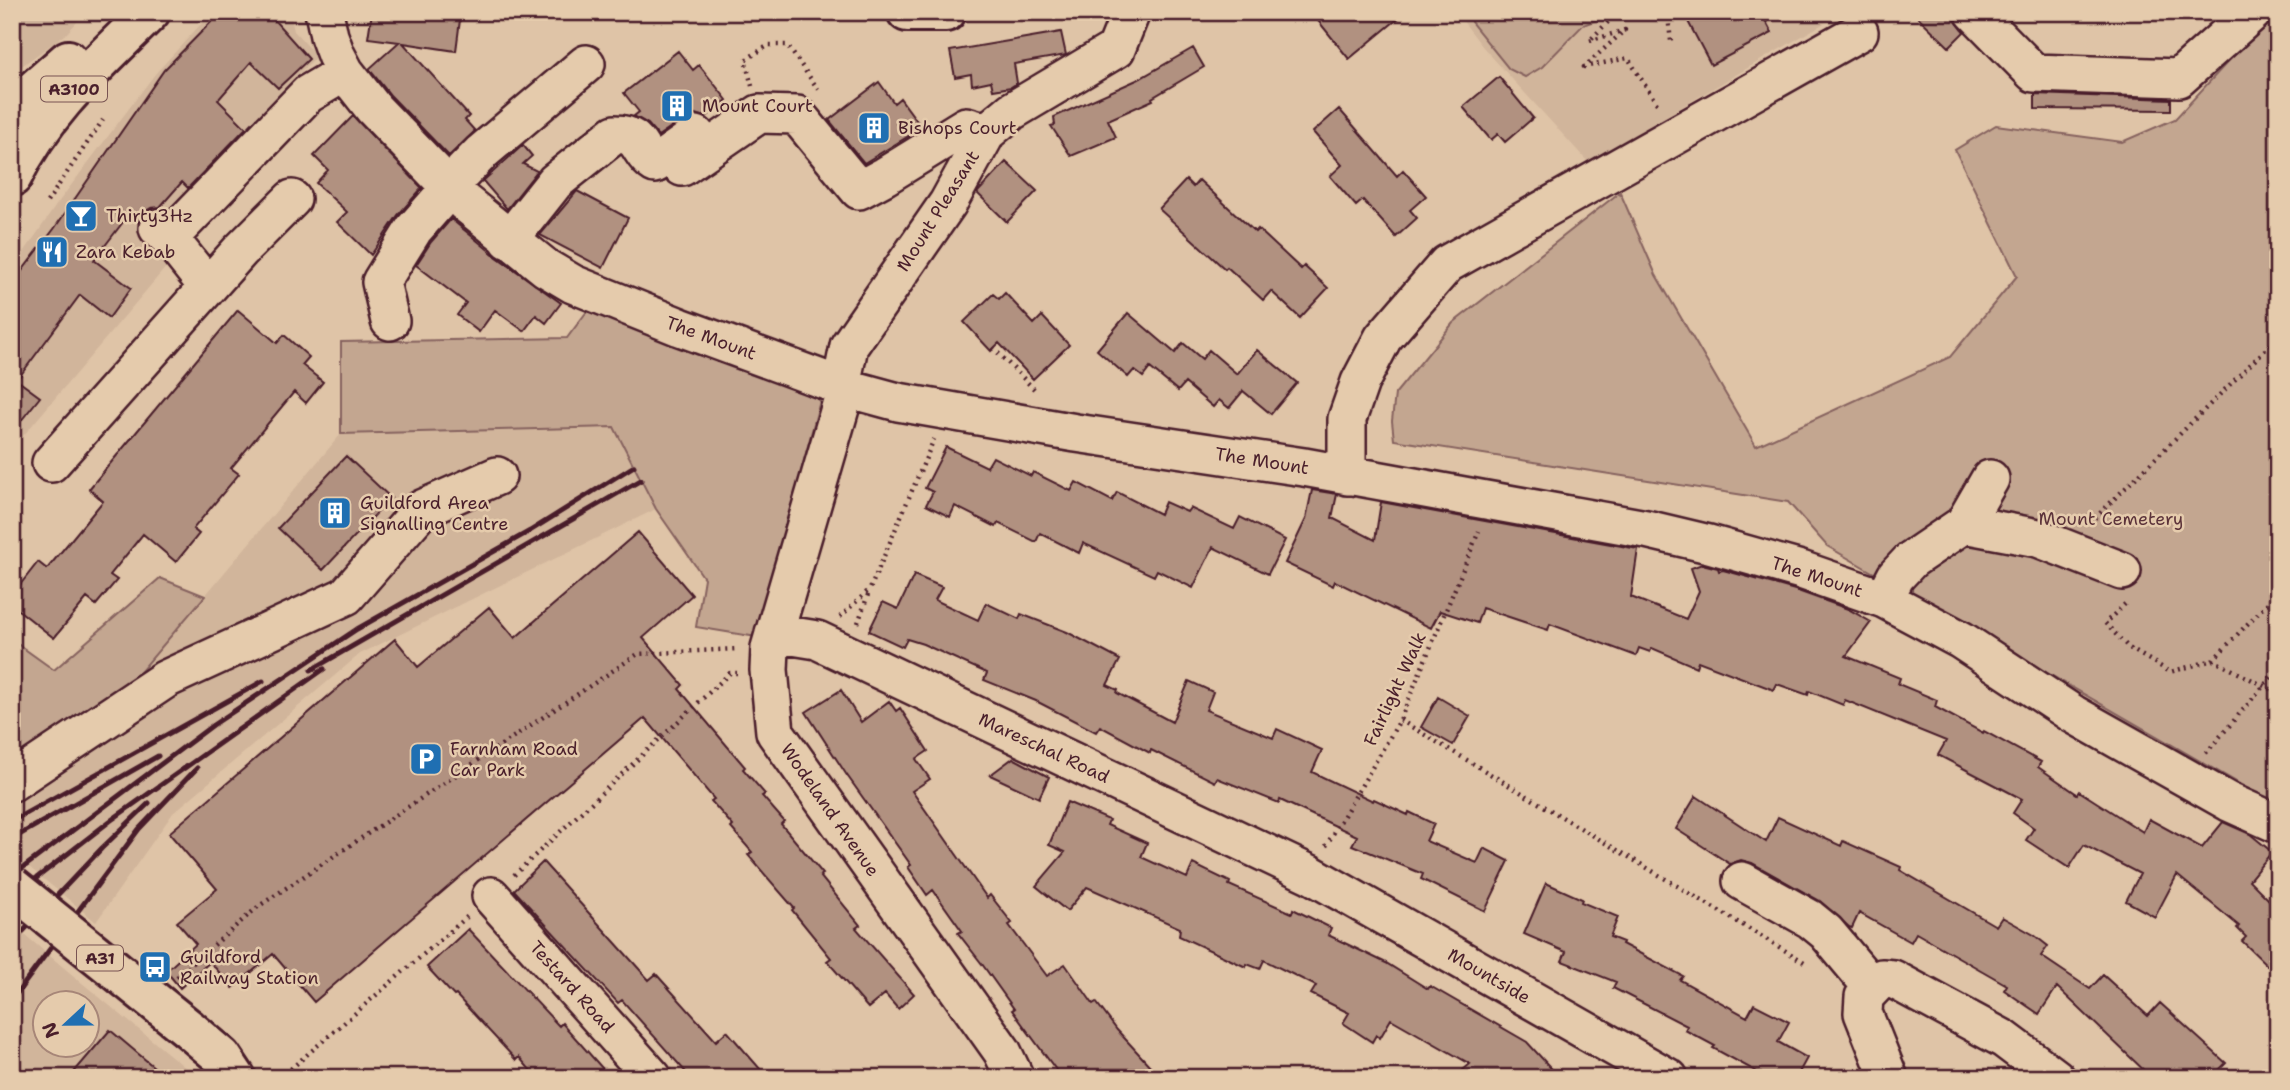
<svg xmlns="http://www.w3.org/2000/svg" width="2290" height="1090" font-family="'Shantell Sans',sans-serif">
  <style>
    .built { fill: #d1b59b; fill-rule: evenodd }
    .green { fill: #c3a690; stroke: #86625e; stroke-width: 2 }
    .building { fill: #b19180; stroke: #4a1f2b; stroke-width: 2 }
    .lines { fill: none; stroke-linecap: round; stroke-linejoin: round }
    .minor-casing { stroke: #4a1f2b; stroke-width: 42 }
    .major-casing { stroke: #4a1f2b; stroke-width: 44 }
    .path { stroke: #4a1f2b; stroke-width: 4.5; stroke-dasharray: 2 5; stroke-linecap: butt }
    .minor { stroke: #e5cbac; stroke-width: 37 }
    .major { stroke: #e5cbac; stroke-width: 38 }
    .rail { stroke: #4a1f2b; stroke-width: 5 }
    .major-bridge-casing { stroke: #4a1f2b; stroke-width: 44; stroke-linecap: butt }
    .major-bridge { stroke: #e5cbac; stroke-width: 38 }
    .labels { text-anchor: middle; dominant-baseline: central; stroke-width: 5; stroke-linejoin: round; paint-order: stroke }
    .shield { fill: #e5cbac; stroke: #785352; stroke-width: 2 }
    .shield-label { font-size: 16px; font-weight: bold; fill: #4a1f2b }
    .poi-label { font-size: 18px; fill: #4a1f2b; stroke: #e5cbac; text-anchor: start }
    .street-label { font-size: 18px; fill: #4a1f2b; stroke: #e5cbac }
    .park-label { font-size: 18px; fill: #5c333a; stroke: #e5cbac }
  </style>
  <rect width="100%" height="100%" fill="#dfc4a7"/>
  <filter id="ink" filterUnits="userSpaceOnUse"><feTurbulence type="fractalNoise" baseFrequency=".0143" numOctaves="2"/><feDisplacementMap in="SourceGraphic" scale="14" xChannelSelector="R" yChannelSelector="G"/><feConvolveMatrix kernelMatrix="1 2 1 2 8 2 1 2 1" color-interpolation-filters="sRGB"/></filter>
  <g filter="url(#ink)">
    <path class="built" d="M12,12h74l-19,21 -55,40z
      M212,12h78l4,19 23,25 -51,51 23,23 -100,110 -177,209v-179l45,-66 98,-130z
      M1456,12h387l-255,150 -106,-116z
      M614,427l42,82 -296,145 -187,159 -77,109 -84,-69v-92l102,-57 227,-270z
      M12,924l70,59 116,95h-186zM46,1002h42v42h-42z"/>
    <path class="green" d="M1471,12h143l1,1 -32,12 -41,42 -17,10 -16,-8 -38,-47z
      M2274,12h4v794l-451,-260 -39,-44 -394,-62 -2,-19 3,-27 58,-71 167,-131 36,83 100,171 194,-89 67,-81 -62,-126 41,-25 126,17 53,-23z
      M594,302l227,95 -64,240 -61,-10 8,-49 -48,-69 -42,-82 -273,7v-92l226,-4z
      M160,578l45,18 -92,108 -101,57v-121l42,30z"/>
    <path class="building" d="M221,12h46l42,47 -31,29 -27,-26 -33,38 28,28 -58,60 -6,-6 -22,25 -9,1 -8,5 -5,9 -8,-9 -36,47 37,28 -22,30 -29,-23 -63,85 23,17 -28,35v-148l42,-55 110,-159z
      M372,12h89l-5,39 -53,-8 66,73 -4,4 10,11 -26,25 -59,-61 -21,-26 30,-27 -31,-4z
      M1311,12h95l-57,47z
      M1683,12h78l11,21 -61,32z
      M1913,12h40l1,6 10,14 -15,15z
      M1061,32l5,23 -52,9 3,19 -6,4 -18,3 -2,-9 -19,4 -1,-11 -16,3 -5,-26z
      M1193,48l11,19 -52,31 1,2 -45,20 8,17 -45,19 -20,-30 4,-1 -1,-8 85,-38z
      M678,51l15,19 6,-5 28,35 -21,17 -11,-3 -11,4 -26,18 -10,-12 -14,-8 5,-4 -15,-19z
      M1499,77l34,41 -28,24 -7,-8 -7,6 -28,-33z
      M879,82l15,21 6,-5 22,30 -58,35 -35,-43z
      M2035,94l136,5v11l-136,-1z
      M1339,109l58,67 6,-6 23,26 -16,14 7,8 -21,19 -33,-37 -7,6 -26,-30 12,-11 -29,-33z
      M353,116l69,72 -24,27 -27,40 -34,-33 10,-10 -31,-29 12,-13 -14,-14z
      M523,145l9,11 -9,8 14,7 -30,38 -24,-28z
      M1006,162l31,29 -30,31 -30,-29z
      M1186,180l7,7 6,-7 56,52 3,-3 43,40 3,-3 24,22 -28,30 -29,-27 -8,9 -36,-33 -2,2 -66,-60z
      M577,191l51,27 -25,50 -63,-33z
      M451,219l46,38 64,46 -15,20 -10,-8 -12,16 -29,-21 -16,22 -22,-17 9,-12 -50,-38 15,-23z
      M1005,293l29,31 8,-8 27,29 -36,34 -34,-36 -8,8 -27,-29 29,-28 6,5z
      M238,310l39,33 7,-8 25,22 -7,8 21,17 -17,21 -12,-11 -63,76 8,6 -46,55 6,5 -23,28 -33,-28 -33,41 7,5 -21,25 -9,-7 -33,40 -42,-33v-10l26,-33 9,7 56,-68 -14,-12z
      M1128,313l47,40 8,-10 19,16 7,-9 28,24 20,-24 40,33 -26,31 -28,-23 -14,17 -10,-8 -6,7 -28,-24 -7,8 -28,-23 -7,9 -9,-7 -6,7 -31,-27z
      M946,447l41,20 6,-10 38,19 2,-4 38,19 5,-9 36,19 5,-9 43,22 5,-12 22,10 3,-4 44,21 6,-12 45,23 -17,34 -55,-27 -20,41 -36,-18 -3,6 -71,-33 -4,10 -39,-20 -4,9 -38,-19 -2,4 -41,-21 -5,11 -24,-12 7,-13 -8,-4z
      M346,456l45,42 -68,72 -45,-42z
      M1312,490l25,4 -5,24 43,22 6,-38 257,47 -7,48 55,22 13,-28 -8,-23 11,-4 16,4 1,3 4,-1 72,20 53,19 23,13 -25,34 54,22 -2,6 39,16 -2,7 48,26 1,-2 57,31 -3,5 39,27 2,-3 64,41 6,-13 53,29 21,-26 27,12 22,18 -23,28 29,29v67l-36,-35 4,-4 -9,-9 2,-2 -62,-51 -22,42 -29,-16 14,-27 -56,-29 -15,23 -43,-28 8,-12 -21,-15 9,-14 -84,-44 8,-14 -101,-41 -2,5 -34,-14 -1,4 -31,-11 -3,6 -76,-29 -2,6 -44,-19 -2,4 -11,-4 -3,8 -86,-32 -2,6 -66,-22 -5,15 -37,-12 -9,17 -96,-47 -2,5 -48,-23 21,-44z
      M638,532l54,63 -49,43 40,47 -4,4 66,78 -2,2 22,25 -3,2 22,25 -3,3 42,50 -3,2 40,49 -4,3 58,66 -16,15 -13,-15 -17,14 -41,-47 4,-3 -39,-48 2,-2 -46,-53 4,-3 -21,-24 2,-2 -22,-25 3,-2 -69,-81 -331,284 -41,-48 -40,34 -23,-26 -30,26 -14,-17 30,-27 -19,-22 40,-33 -48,-56 226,-194 23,28 71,-60 26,31z
      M914,575l28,12 -7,13 43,20 8,-17 33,16 2,-5 46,18 53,28 -13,25 11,5 -1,3 55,29 17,-41 24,11 -7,18 67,28 4,-9 45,21 -10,22 61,29 1,-2 34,16 1,-3 25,12 -8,17 51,22 7,-15 25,13 -24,50 -64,-32 2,-5 -71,-29 5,-9 -77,-36 -1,3 -62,-25 -2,4 -64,-32 -1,3 -50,-27 -4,6 -60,-31 -52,-21 3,-7 -64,-29 -16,-5 -4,8 -34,-16 14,-29 15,7z
      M841,690l20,32 28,-21 7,10 4,-3 28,43 -12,8 14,20 -18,12 75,107 3,-3 22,28 -3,2 38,51 18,-12 28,40 3,-2 21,28 34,37 -11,11h-78l-50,-68 2,-1 -32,-45 -24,-31 4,-2 -29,-41 -6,5 -19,-28 3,-2 -65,-91 -40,-62z
      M1438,697l32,19 -17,29 -32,-18z
      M1013,758l36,19 -10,21 -49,-23z
      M1696,796l70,46 12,-25 63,29 2,-5 58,26 -1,3 96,56 6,-9 32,18 14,11 -7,10 49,33 13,-14 45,41 12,-13 66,60 -15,15h-59l-95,-91 -18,27 -35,-24 3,-5 -91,-52 -5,9 -52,-29 -7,15 -3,-1 -29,-26 -68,-38 -11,-3 -11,4 -54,-35z
      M1067,802l42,18 -2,5 40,18 -6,14 46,21 6,-14 37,18 -1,3 63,28 1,-4 38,19 -3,7 58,28 42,26 2,-3 97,56 33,36h-106l16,-14 -79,-45 -11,19 -4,-3 -4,7 -29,-19 6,-10 -38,-19 5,-8 -52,-26 -4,9 -13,-5 -1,3 -67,-31 1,-8 -93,-41 -20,24 -31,-25 29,-34 -16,-7z
      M543,862l106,118 7,-6 60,67 11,-10 41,47h-77l-69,-78 -4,3 -104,-113z
      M1546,883l36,16 -1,3 37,15 -8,20 13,5 -1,2 61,32 -3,4 67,37 7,-13 35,18 -11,20 29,16 -11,20h-28l-55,-30 2,-2 -30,-16 2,-4 -74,-38 3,-6 -54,-21 4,-9 -42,-18z
      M468,929l91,97 3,-3 49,55h-74l-18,-21 -3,3 -60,-65 -2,1 -27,-29z
      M110,1030l57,48h-98z"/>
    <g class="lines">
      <defs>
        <path id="minor" d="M324,12l5,24 7,19 9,17 29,37 90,93 82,66 27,16 107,43 163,60 55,15 178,31 228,34 342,62 63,15 92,26 83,29 77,41 112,74 156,88 49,22
          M1974,12l60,61 145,5 74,-66
          M682,167l77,-53 38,1 62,75 26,-14 81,-50 21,6
          M448,187l34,-35 104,-88
          M158,228l11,10 139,-144 37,-22
          M169,238l39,49
          M509,240l46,-58 60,-48c28,0 22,19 40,30l41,-29
          M390,321l-9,-39 33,-53 36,-41
          M51,463l189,-212 52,-52
          M1347,476v-57l13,-37 23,-44 64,-74 412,-232
          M1964,524l74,14 84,33
          M1884,599l12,-23 15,-16 53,-36 26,-45
          M774,633l43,7 493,234 359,204
          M12,782l154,-103 180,-83 76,-87 75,-33
          M1742,881l68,38 16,13 46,55
          M491,896l162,182
          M1015,1078l-13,-27 -227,-319 -6,-62 1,-22 73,-250v-22l6,-30 99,-143 39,-71 25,-21 104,-62 15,-37
          M1889,1078l-26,-65 1,-16 18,-19 11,1 111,60 52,39"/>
        <path id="major" d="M907,12h39
          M12,109l56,-49
          M12,177c34,-69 85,-112 138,-165
          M189,1029l33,28 14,21"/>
      </defs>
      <use href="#minor" class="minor-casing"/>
      <use href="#major" class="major-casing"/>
      <path class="path" d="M1618,12l-29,29 36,-11 -41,37 44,-9 31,49
        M1664,12l4,5 3,24
        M752,86l-7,-26 24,-15h18l31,44
        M47,202l56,-82
        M993,348l43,43
        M2090,523l188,-186
        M2125,604l-20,19 24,25 41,24 43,-12 65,33
        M840,617l30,-28 64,-150
        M858,623l11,-31
        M2213,660l65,-68
        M1400,720l406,243
        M2206,753l72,-84
        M1326,846l74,-126 79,-189
        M514,875l216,-202h7
        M177,977l82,-71 379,-252 99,-5
        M280,1078l188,-162"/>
      <use href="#minor" class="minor"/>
      <use href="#major" class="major"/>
      <path class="rail" d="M311,670l330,-190
        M12,821l251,-140
        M12,839l146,-83
        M12,876l201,-151 144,-96 173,-98 104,-65
        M12,897l98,-76 214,-152
        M12,943l90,-95 47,-45
        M12,1000l127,-171 58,-61"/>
      <defs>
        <path id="major-bridge" d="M12,887l177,142"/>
      </defs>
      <use href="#major-bridge" class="major-bridge-casing"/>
      <use href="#major-bridge" class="major-bridge"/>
    </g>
  </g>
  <defs>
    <symbol id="building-square" viewBox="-11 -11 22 22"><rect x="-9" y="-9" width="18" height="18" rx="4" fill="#1f6fb2" stroke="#e5cbac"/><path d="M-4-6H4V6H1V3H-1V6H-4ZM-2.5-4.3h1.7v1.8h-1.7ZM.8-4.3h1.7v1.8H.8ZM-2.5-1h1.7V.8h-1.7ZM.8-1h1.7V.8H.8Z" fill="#fff"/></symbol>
    <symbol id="bar-square" viewBox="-11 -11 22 22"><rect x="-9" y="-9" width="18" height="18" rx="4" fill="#1f6fb2" stroke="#e5cbac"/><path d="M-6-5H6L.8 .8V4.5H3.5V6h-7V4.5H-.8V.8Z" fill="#fff"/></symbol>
    <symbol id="restaurant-square" viewBox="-11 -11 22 22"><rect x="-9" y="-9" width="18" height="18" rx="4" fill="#1f6fb2" stroke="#e5cbac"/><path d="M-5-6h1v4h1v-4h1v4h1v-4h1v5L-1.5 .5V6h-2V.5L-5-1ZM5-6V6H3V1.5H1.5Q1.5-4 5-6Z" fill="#fff"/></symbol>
    <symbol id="parking-square" viewBox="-11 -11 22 22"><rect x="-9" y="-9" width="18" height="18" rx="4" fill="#1f6fb2" stroke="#e5cbac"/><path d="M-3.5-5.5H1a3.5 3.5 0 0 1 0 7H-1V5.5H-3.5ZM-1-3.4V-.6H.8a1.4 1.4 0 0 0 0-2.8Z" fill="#fff"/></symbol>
    <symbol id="bus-square" viewBox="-11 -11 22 22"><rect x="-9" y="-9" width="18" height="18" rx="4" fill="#1f6fb2" stroke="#e5cbac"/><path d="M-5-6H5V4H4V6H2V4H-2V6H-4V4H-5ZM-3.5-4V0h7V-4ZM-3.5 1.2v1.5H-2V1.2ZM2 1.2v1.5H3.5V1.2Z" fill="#fff"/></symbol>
  </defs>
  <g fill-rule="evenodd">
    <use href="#building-square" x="658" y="87" width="38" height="38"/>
    <use href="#building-square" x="855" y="109" width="38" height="38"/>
    <use href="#bar-square" x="62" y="197" width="38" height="38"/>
    <use href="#restaurant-square" x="33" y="233" width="38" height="38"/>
    <use href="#building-square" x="316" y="494" width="38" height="38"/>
    <use href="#parking-square" x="407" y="740" width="38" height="38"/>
    <use href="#bus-square" x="136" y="948" width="38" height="38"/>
  </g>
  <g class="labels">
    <g class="shield">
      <rect x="41" y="76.5" width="66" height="25" rx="5"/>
      <rect x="77" y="945.5" width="46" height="25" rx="5"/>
    </g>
    <g class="shield-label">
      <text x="74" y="89">A3100</text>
      <text x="100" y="958">A31</text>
    </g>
    <g class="poi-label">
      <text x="702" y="106">Mount Court</text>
      <text x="898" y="128">Bishops Court</text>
      <text x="106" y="216">Thirty3Hz</text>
      <text x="76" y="252">Zara Kebab</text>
      <text x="360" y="503">Guildford Area<tspan x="360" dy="21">Signalling Centre</tspan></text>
      <text x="450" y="749">Farnham Road<tspan x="450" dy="21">Car Park</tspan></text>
      <text x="180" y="957">Guildford<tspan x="180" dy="21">Railway Station</tspan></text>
    </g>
    <g class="street-label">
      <text transform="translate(938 211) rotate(-58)">Mount Pleasant</text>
      <text transform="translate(711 338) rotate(20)">The Mount</text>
      <text transform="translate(1262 461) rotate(9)">The Mount</text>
      <text transform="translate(1817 577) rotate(18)">The Mount</text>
      <text transform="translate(1395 689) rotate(-65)">Fairlight Walk</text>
      <text transform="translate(1044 748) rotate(25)">Mareschal Road</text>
      <text transform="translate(830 810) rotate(55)">Wodeland Avenue</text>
      <text transform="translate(1489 976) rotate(30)">Mountside</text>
      <text transform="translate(572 987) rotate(48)">Testard Road</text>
    </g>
    <g class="park-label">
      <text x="2111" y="519">Mount Cemetery</text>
    </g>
  </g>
  <rect width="2290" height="1090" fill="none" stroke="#e5cbac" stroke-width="42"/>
  <rect x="21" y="21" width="2248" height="1048" fill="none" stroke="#4a1f2b" stroke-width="2.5" filter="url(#ink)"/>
  <g transform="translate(66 1024) rotate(248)"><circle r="33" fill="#e5cbac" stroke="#a78678" stroke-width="2"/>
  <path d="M0-5L12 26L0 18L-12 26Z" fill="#1f6fb2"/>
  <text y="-10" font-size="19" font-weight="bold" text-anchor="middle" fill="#4a1f2b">N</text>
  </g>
</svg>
